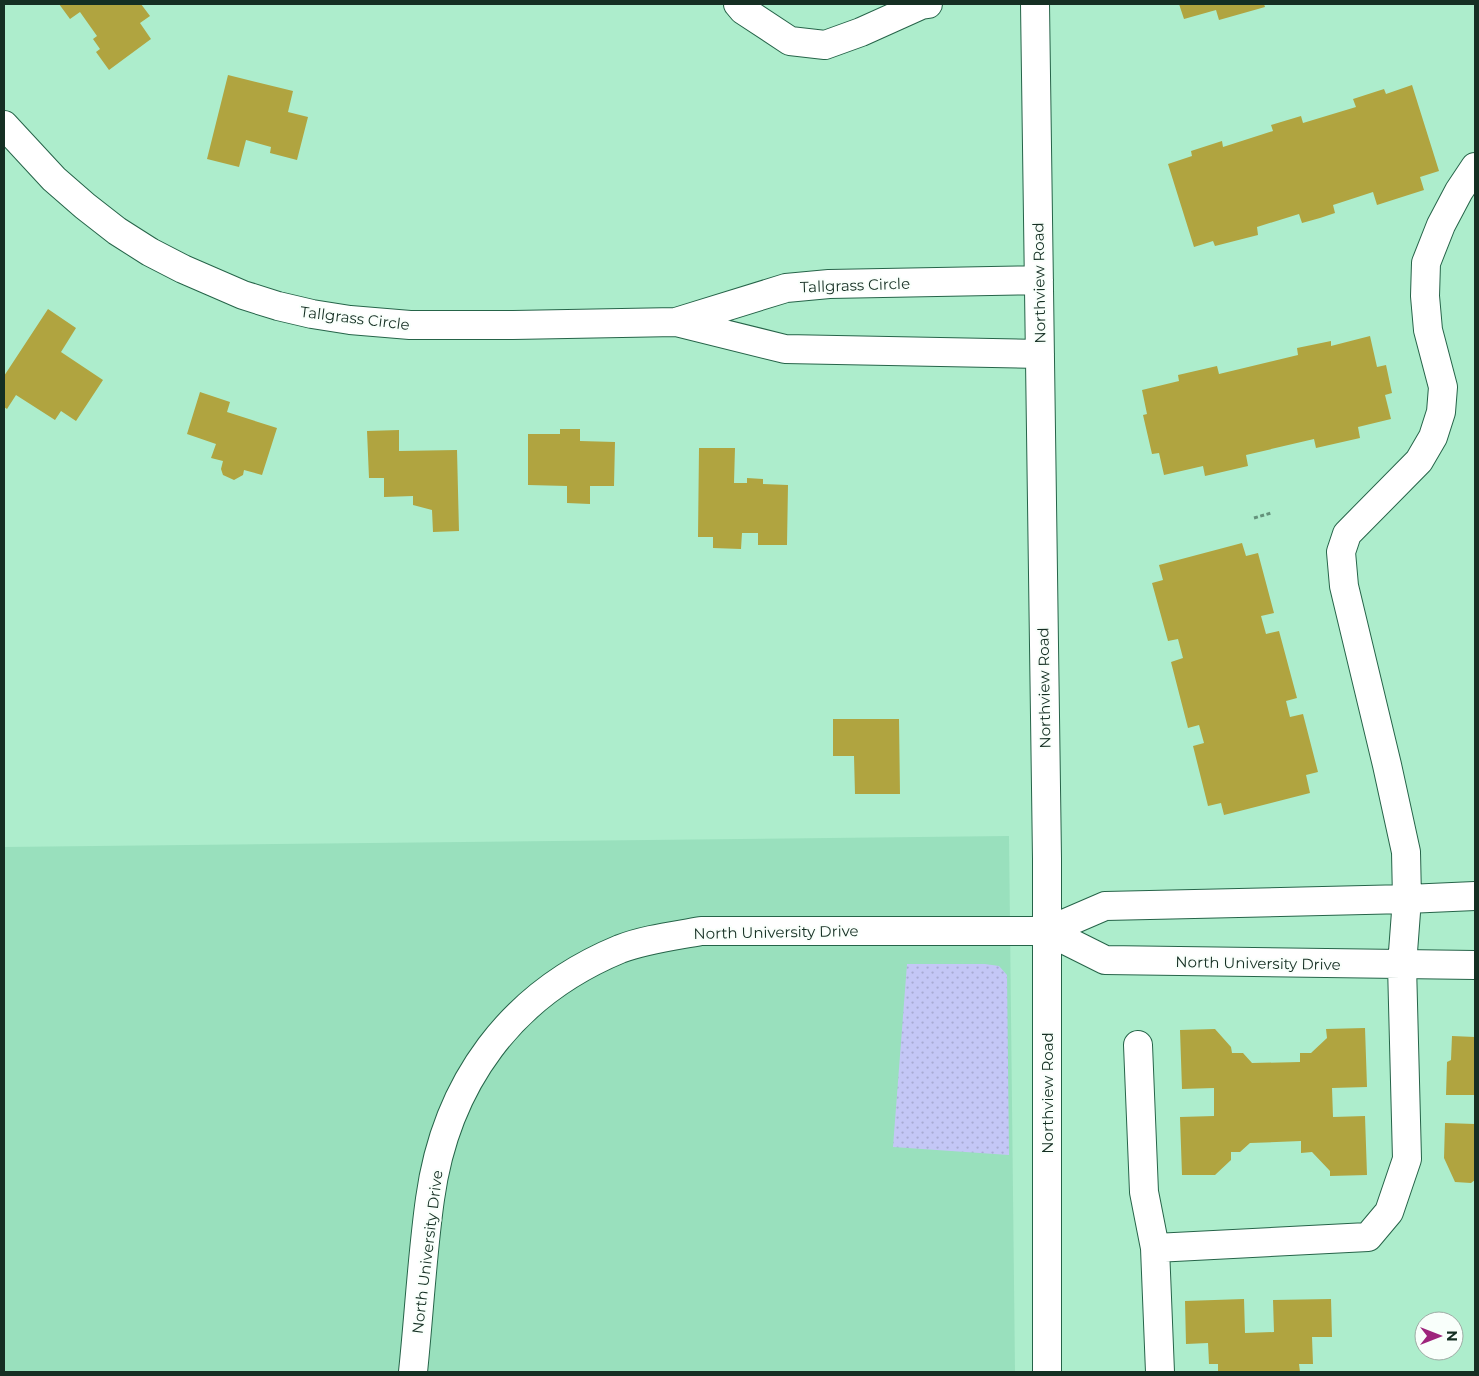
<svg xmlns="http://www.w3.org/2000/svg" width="1479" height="1376" font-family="Montserrat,sans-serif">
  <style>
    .built { fill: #99e0bd }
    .grass { fill: url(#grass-dots) }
    .building { fill: #b0a440 }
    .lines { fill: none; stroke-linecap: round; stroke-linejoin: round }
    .minor-casing { stroke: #266449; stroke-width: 30 }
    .path { stroke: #64927b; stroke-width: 3; stroke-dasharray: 4 2.5; stroke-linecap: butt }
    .minor { stroke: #fff; stroke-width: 28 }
    .labels { text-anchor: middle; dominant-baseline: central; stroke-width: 4; stroke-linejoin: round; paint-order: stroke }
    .street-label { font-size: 15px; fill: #152f23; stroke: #f9fffb }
  </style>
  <defs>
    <pattern id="grass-dots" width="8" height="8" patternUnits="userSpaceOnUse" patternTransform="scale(1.25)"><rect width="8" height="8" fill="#c4c7f6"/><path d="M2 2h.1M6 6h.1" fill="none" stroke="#a8abd3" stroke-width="1.8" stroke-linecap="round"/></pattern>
  </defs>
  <rect width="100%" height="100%" fill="#adedcc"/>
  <path class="built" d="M1009,836l6,536h-1011v-525z"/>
  <path class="grass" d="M907,964h78l14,2 8,9 2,180 -116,-8z"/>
  <path class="building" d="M59,4h82l9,12 -10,7 11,16 -42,31 -13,-18 4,-3 -7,-10 4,-3 -17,-24 -10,7z
    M1179,4h85l1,3 -46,13 -3,-10 -32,9z
    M228,75l65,16 -5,21 20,5 -11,43 -27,-7 1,-6 -25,-7 -7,27 -32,-8z
    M1412,85l27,86 -19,6 4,13 -47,15 -4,-13 -40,13 2,8 -15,5 -18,5 -3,-9 -42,13 1,8 -43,11 -2,-5 -19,6 -26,-83 24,-8 -1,-5 31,-10 1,6 50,-16 -2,-6 30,-9 2,7 53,-16 -3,-8 31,-10 2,5z
    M48,309l28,19 -15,24 42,28 -27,41 -15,-10 -6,9 -39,-25 -9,14 -3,-2v-31z
    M1370,336l7,31 9,-2 6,28 -7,2 6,24 -33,8 2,11 -44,10 -2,-9 -68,16 2,11 -43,10 -2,-10 -39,9 -5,-22 -7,1 -9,-39 4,-1 -5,-24 37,-9 -1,-6 39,-9 2,8 79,-19 -1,-7 34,-7v5z
    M200,392l30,10 -3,10 50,16 -15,47 -18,-5 -1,5 -9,5 -11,-5 -2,-6 2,-8 -12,-3 5,-14 -29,-10z
    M560,429h20v12l35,1 -1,44h-24v18l-23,-1v-17l-39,-1v-51h32z
    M399,430v21l58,-1 2,81 -26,1 -1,-22 -19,-5v-9l-29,1v-19h-15l-2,-47z
    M699,448h36l-1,35h13v-5l16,1v5l25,1 -1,60h-29v-12h-16l-1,16 -28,-1v-11h-15z
    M1242,543l4,13 12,-3 16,60 -13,3 5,18 13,-3 18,67 -11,3 4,16 13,-3 15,58 -12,3 4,18 -86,22 -3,-12 -13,3 -15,-60 11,-3 -5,-18 -11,3 -17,-66 12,-4 -5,-19 -10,2 -16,-58 11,-3 -4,-15z
    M833,719h66l1,75h-45l-1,-38h-21z
    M1365,1028l2,59 -35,1 1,29 32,-1 2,59 -37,1v-5l-18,-19 -11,1v-12l-51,2 -10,9h-9v8l-16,15h-33l-2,-58 34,-1v-28l-32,1 -2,-59 35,-1 16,18 1,6h11l9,10 48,-1v-9h11l16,-15 -1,-9z
    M1452,1036l23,1v58h-29l1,-33 4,-2z
    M1445,1123l30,1v56l-4,3 -16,-1 -11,-24z
    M1244,1299l1,34 29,-1 -1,-32 58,-1 1,38h-20l1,27h-14l1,8h-82v-8h-9l-1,-21 -22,1 -1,-43z"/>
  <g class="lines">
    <defs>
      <path id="minor" d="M738,4l5,6 47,31 35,4 36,-13 60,-27 7,-1
        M1035,4l12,855v513
        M4,125l50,54 31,27 32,25 33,21 33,17 60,26 35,11 34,8 38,6 60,5h103l163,-3 109,27 255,5
        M676,322l110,-34 43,-4 210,-4
        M1047,931l58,29 370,5
        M1138,1045l6,147 11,56
        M413,1372c6,-57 9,-116 17,-173 16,-116 81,-205 190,-250 26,-10 54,-13 81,-18h346l58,-25 302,-7 68,-3
        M1160,1372l-5,-124 213,-11 21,-25 18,-53 -5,-194 5,-66 -1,-47 -19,-87 -43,-179 -3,-34 6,-18 72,-73 14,-24 8,-25 2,-25 -15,-57 -3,-34 1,-33 15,-38 18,-34 16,-24"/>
    </defs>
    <use href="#minor" class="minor-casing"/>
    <path class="path" d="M1254,518l17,-5"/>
    <use href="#minor" class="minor"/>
  </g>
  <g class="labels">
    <g class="street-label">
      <text transform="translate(1039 283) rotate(-91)">Northview Road</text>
      <text transform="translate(855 285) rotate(-2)">Tallgrass Circle</text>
      <text transform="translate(355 318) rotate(7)">Tallgrass Circle</text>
      <text transform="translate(1044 688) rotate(-91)">Northview Road</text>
      <text transform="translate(776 932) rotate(-1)">North University Drive</text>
      <text transform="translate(1258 963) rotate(1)">North University Drive</text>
      <text transform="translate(1047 1093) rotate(-90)">Northview Road</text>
      <text transform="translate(427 1252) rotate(-83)">North University Drive</text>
    </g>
  </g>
  <rect width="1479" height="1376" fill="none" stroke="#152f23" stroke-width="10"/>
  <g transform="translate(1439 1336) rotate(90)"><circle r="24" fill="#f9fffb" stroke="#9eaca5"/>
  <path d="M0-4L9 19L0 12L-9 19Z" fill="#9e257c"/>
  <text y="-8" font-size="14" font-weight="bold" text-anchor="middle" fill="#152f23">N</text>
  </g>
</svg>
